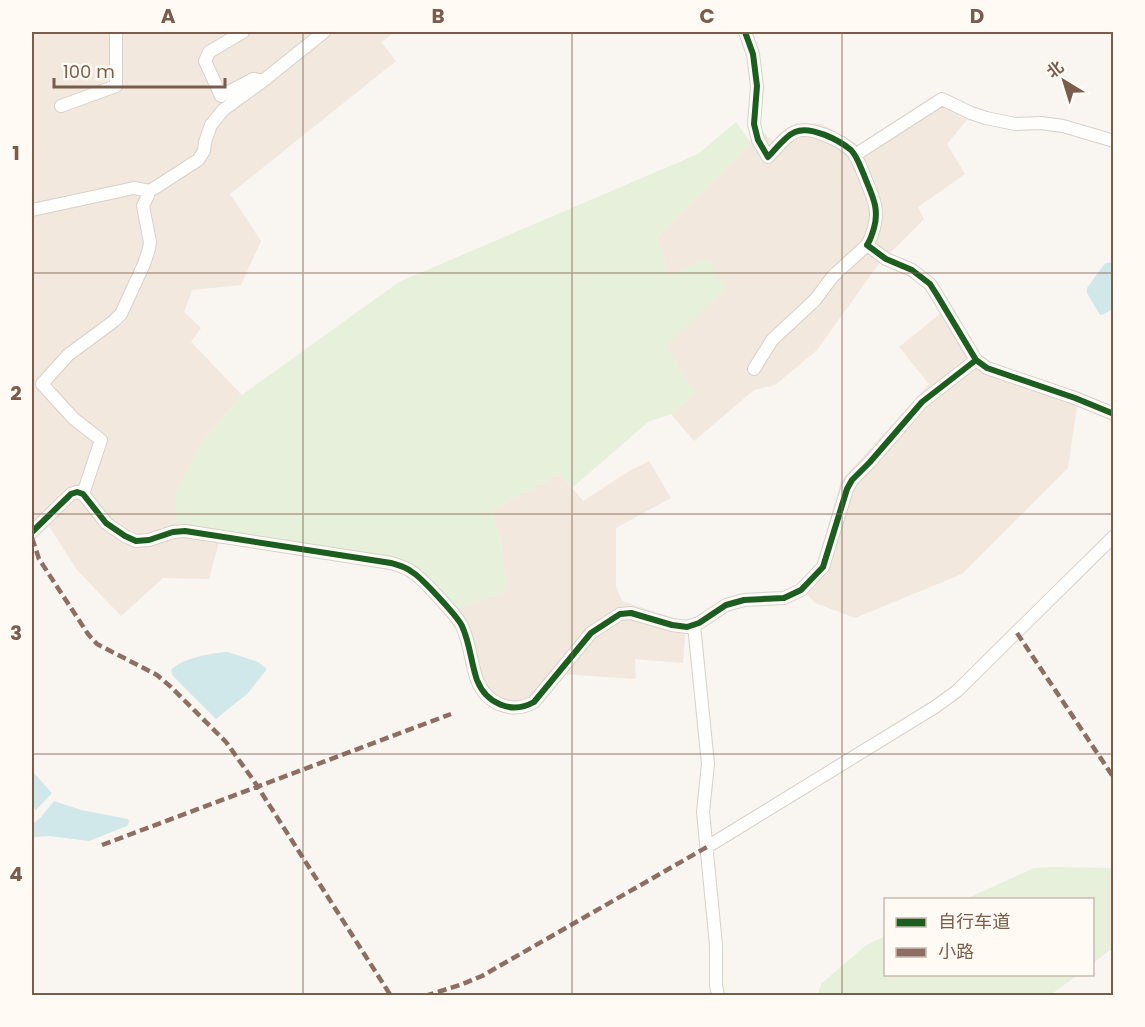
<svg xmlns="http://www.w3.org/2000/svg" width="1145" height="1027" font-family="Poppins,'Noto Sans SC',sans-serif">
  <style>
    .residential { fill: #f2e8de }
    .green { fill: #e7f0db }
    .water { fill: #d0e8ea }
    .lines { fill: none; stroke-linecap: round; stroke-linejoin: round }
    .street-casing { stroke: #d7d1cb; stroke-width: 14 }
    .street { stroke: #fefefd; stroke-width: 12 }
    .quiet { stroke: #8d6e63; stroke-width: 4.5; stroke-dasharray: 9 4.5; stroke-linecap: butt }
    .cycleway-casing { stroke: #fffaf3; stroke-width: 10 }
    .cycleway { stroke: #1b5e20; stroke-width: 6 }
    .grid { fill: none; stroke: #7a5c4d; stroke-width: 1.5; stroke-opacity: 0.55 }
    .neatline { fill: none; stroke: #7a5c4d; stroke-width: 2 }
    .grid-label { font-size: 20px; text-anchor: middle; font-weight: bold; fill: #7a5c4d }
  </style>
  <rect width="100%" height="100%" fill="#f9f5f0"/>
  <path class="residential" d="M32,32h363l-14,10 15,19 -166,133 31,47 -20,44 -49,5 -8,22 17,16 -10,14 51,53 -40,47 20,89 -13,48 -46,-1 -42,38 -44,-46 -35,-55 -10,11z
    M941,94l34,16 -28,34 18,30 -47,33 6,12 -46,46 -61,85 -42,35 -21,5 -60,51 -23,-27 24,-21 -29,-46 3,-71 -12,-39 105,-106 12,11 22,-19 26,1 39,23z
    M951,305l28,53 100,35 -11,75 -106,106 -107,44 -40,-15 -17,-18 18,-17 25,-87 88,-97 -30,-37z
    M649,461l22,37 -55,30v58l6,15 64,21 -3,41 -48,-4 1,20 -75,-5 -25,34 -30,2 -27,-19 -25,-81 53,-20 -6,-48 -9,-32 68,-36 23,27 46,-30z"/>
  <path class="green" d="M736,122l15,21 -94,94 12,39 39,-19 17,32 -59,58 29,46 -24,21 -23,8 -76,66 -12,-14 -68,36 9,32 6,48 -53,20 -35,-41 -18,-10 -179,-28 -45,-9 -2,-29 27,-51 40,-47 157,-113 299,-128z
    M1052,867l61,1v83h-4l-16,12 -1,-63 -126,-1 68,-31z
    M885,936l1,38 192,1 -28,20h-232l3,-11 44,-38z"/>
  <path class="water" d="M1113,262v47l-9,5 -4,1 -13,-22v-5l16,-22 3,-3z
    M228,652l30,10 9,7 -19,24 -32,26 -43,-43 -2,-6c11,-12 41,-17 57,-18z
    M32,771l20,22 -16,17 -4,-6z
    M54,801l27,9 47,9 1,3 -2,4 -38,15 -40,-5 -15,1 -1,-13 8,-7z"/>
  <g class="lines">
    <defs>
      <path id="street" d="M243,32l-34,20 -4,9 16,35 32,-17 6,1
        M745,32l8,22 4,32 -3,38 4,16 10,17c8,-8 17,-21 27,-25 15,-7 44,8 56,18 6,6 9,16 13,25 7,19 16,32 10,53 -2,6 -3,11 -7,17l19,14 26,11 18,14 7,11 39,65 11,8 88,30 39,16
        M61,106l55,-20v-54
        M855,155l87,-56 29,14 15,5 29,6 26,-1 22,3 51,15
        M32,210l102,-22 16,3
        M754,369l18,-29 43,-40 18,-24 34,-31
        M83,494l18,-54 -27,-21 -32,-35 26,-29 46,-34 7,-7 23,-50 5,-15 1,-7 -7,-36 7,-15 48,-31 6,-9 1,-9 6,-17 12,-15 36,-26 65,-52
        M32,532l39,-38 6,-2 6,2 23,29 19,13 11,5 13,-1 24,-8 12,-1 206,32c7,2 15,4 21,9 9,5 46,45 50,54 8,17 9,37 15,54 9,23 34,35 57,22l57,-69 29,-19 11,-1 41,12 15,2 12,-4 27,-18 18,-5 40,-2 17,-8 22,-23 24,-78 5,-9 18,-18 52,-60 54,-42
        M694,625l14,139 -5,48 13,133v40l2,11
        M707,847l228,-140 22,-16 157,-155"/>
    </defs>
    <use href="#street" class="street-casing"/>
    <use href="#street" class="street"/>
    <path class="quiet" d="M32,538l7,21 49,75 9,10 60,31 14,12 55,55 28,39 137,215
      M1017,633l97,145
      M102,845l349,-131
      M425,996l35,-11 22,-9 225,-129"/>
    <defs>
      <path id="cycleway" d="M745,32l8,22 4,32 -3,38 4,16 10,17c8,-8 17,-21 27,-25 15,-7 44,8 56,18 6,6 9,16 13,25 7,19 16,32 10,53 -2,6 -3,11 -7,17l19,14 26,11 18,14 7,11 39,65 11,8 88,30 39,16
        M32,532l39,-38 6,-2 6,2 23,29 19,13 11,5 13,-1 24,-8 12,-1 206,32c7,2 15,4 21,9 9,5 46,45 50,54 8,17 9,37 15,54 9,23 34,35 57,22l57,-69 29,-19 11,-1 41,12 15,2 12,-4 27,-18 18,-5 40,-2 17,-8 22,-23 24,-78 5,-9 18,-18 52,-60 54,-42"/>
    </defs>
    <use href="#cycleway" class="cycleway-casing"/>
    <use href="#cycleway" class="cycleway"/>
  </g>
  <path class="grid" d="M303,32v964M572,32v964M842,32v964M32,273h1082M32,514h1082M32,754h1082"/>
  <rect width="1145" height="1027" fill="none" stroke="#fffaf3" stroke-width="66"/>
  <rect x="884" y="898" width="210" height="78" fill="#fffaf3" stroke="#cabbb1" stroke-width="1.5"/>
  <rect x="896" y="918" width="30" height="9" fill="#1b5e20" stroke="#cabbb1" stroke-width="1.5"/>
  <text x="938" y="928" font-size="18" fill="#7a5c4d">自行车道</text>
  <rect x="896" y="948" width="30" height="9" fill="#8d6e63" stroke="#cabbb1" stroke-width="1.5"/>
  <text x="938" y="958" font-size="18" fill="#7a5c4d">小路</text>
  <g transform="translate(1064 81) rotate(322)" stroke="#fffaf3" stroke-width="4.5" paint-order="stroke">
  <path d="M0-4.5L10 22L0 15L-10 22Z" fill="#7a5c4d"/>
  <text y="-9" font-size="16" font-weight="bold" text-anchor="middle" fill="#7a5c4d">北</text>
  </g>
  <path d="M54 78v9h171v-9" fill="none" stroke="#7a5c4d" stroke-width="3"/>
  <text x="63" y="78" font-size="18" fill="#7a5c4d" stroke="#fffaf3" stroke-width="4.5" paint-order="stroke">100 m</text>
  <rect x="33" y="33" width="1079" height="961" class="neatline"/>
  <g class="grid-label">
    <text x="168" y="23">A</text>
    <text x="438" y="23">B</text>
    <text x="707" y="23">C</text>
    <text x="977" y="23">D</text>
    <text x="16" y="160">1</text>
    <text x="16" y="400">2</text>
    <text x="16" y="640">3</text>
    <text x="16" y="881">4</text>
  </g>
</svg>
